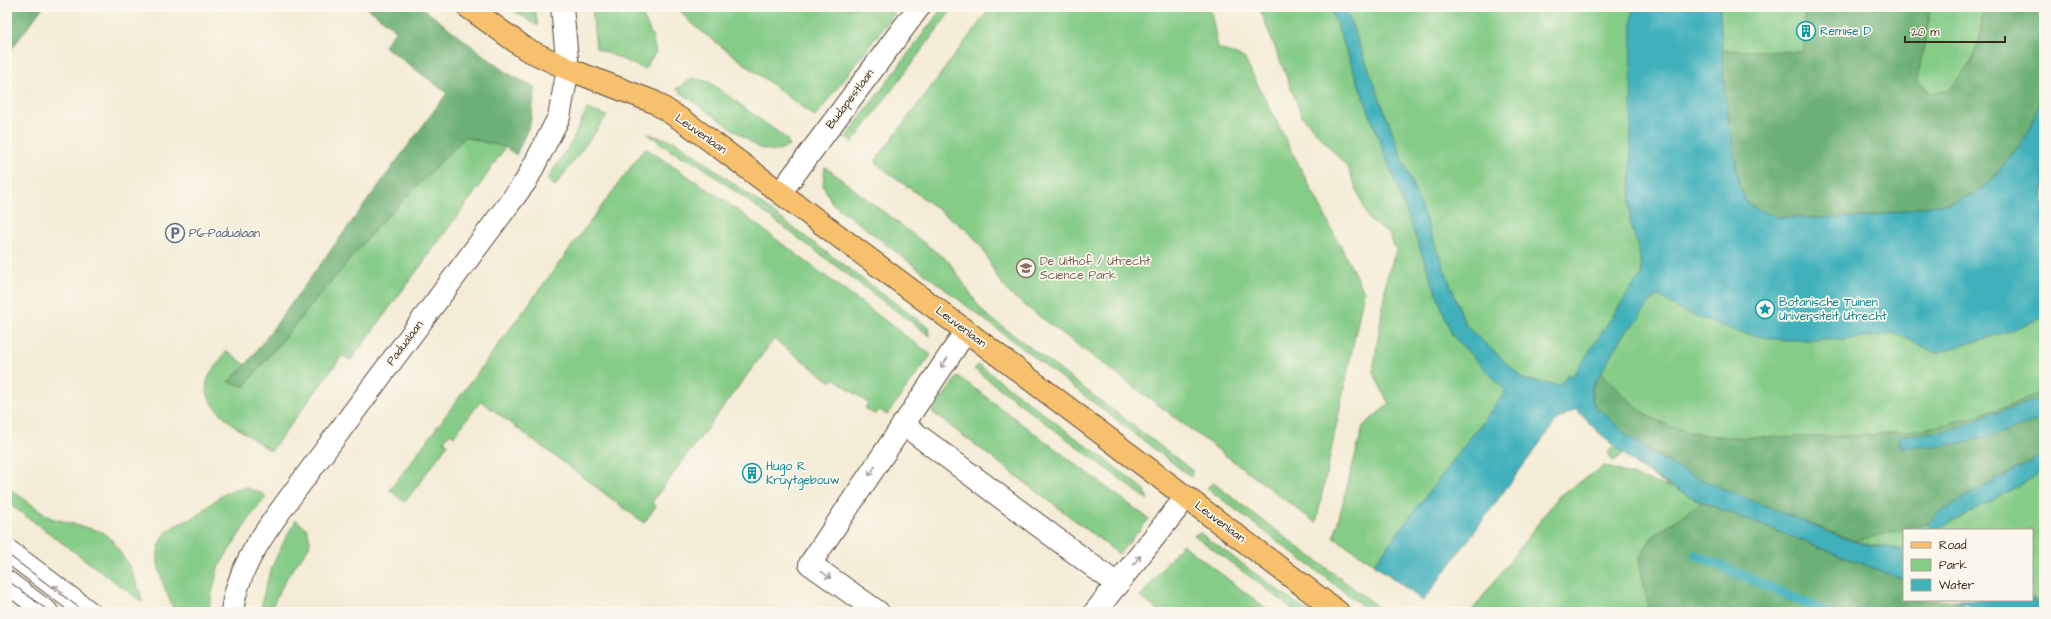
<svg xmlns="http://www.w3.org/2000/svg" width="2051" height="619" font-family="'Architects Daughter',sans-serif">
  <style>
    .green { fill: #85cc87; stroke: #607b52 }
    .forest { fill: #6cb074; stroke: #546d49 }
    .water { fill: #41b1bb; stroke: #3e6e6c }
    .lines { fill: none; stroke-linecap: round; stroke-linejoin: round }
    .stream { stroke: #41b1bb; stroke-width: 10 }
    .minor-casing { stroke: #57473a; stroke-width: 24 }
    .major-casing { stroke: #57473a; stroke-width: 24 }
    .minor { stroke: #fff; stroke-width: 22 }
    .major { stroke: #f7c06c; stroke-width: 22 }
    .tram { stroke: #3b2a1e; stroke-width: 1 }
    .oneway { stroke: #a79f9a }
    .labels { text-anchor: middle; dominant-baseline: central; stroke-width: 3.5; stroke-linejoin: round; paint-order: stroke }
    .culture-label { font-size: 12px; fill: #0d838f; stroke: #fbf7ec; text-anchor: start }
    .street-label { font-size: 12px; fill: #3b2a1e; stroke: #fbf7ec }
    .service-label { font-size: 12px; fill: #4e5e75; stroke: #fbf7ec; text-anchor: start }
    .education-label { font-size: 12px; fill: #785e54; stroke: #fbf7ec; text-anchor: start }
  </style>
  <rect width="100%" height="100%" fill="#fbf7ec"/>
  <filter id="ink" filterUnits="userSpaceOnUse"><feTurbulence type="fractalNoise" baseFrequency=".025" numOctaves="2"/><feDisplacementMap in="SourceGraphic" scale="8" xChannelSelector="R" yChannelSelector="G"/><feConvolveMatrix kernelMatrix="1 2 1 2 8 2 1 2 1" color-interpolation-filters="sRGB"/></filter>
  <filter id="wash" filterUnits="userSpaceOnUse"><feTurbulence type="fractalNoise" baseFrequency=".012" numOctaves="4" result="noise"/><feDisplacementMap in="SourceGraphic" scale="16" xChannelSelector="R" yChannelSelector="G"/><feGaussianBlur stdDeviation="0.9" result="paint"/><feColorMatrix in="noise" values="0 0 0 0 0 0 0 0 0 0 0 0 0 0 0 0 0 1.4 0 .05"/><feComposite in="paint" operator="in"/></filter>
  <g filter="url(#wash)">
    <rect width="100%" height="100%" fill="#f4ecd6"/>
    <path class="green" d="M508,7h26l4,19z
      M592,7h47l13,29 4,16 -12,17 -48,-21z
      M679,7h220l-84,110 -122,-92 -9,-9z
      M943,7h11l-102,136 -6,-6z
      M991,7h218l2,4 7,37 26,10 120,234 -48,231 -305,-228 -14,-18 -14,-28 -13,-16 -93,-69 -1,-4z
      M1259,7h71l122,328 54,56 -132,173 -40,-27 29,-111 26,-22 -16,-32 14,-96 9,-25 -7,-17 -20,-14 -21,-52 -46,-52z
      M1345,7h699v600l-12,-8v-69h-128v20l-50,-9 -177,-51 25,12 -50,35 -5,75h-176l88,-116 45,-30 67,22 -34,-22 -13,-12 -11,7 -6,-9 8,-5 -39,-38 -8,-35 -8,11 -35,-5 -59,-54z
      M693,78l16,4 78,57 2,7 -13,5 -17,-3 -83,-59z
      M587,109l20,7 -52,70 -8,-6 25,-39z
      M648,134l28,8 23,16 230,170 1,8 -230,-171 -29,-14z
      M465,137l40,10 -27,41 -127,172 -9,-4 -71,95c-18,-13 -71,-42 -64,-69 2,-10 14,-22 20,-31l19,14 -17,16 15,5 131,-157z
      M645,148l76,50 210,157 -44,60 -7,-5 -5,5 -10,-7 3,-5 -34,-25 -3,4 -57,-43 -122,163 4,4 -12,17 -163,-122 -27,35 -4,-3 -6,8 4,3 -43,58 -15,-12z
      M825,167l124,95 34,50 209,158 -1,7 -359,-274 -9,-18z
      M979,365l165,124 4,11 -174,-131z
      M958,376l191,143 -30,35 -187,-142z
      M1213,483l172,129h-14l-164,-124z
      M7,487l44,31 52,14 9,8 17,26 11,26 2,10 -135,-100z
      M244,487l19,7 3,3 -15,19 -33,52 -10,44h-33c-10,-23 -29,-59 -7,-81 8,-8 20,-9 29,-16 15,-11 28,-26 47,-28z
      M296,520l11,9 3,12 -1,6 -22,30 -18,35h-8c3,-33 18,-63 35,-92z
      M1200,533l108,79h-11l-103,-77z
      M1182,544l89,68h-111l-20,-15z"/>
    <path class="forest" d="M7,7h36l-36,48z
      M366,7h55l86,66 29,15 -6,36 -14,31 -11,-8 -40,-10 -90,92 -131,157 -16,-4 18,-17 201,-272 -63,-47 12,-16z
      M1805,7h124v13l-12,61 15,12 18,-3 22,-30 8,-21 3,-32h61v86l-18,44 -36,45 -17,12 -20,8 -86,15 -51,1 -38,-1 -22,-8 -11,-9 -6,-16 -15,-96 -3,-38 83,2z
      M1602,372c19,22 39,44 68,54 36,13 78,12 117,11 37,0 75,-1 112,-5 50,-5 99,-21 145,-41v63l-102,56 -15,14 -73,17 -156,-61 -25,-15 -43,-28 -18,-15 -11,-13 -4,3c-8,-22 -8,-21 5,-40z
      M1702,502l202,78v20h51l6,2 6,10h-320v-12l-8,-41 13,-22z"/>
    <path class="water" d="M1330,7h15l121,319 59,54 35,5 8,-11 5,2 63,-95 6,-5 -3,-23 -9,-32 2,-214h88l4,81 15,96 6,16 11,9 22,8 38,1 51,-1 86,-15 20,-8 17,-12 36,-45 18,-44v224l-37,15 -71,21 -41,-20 -50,7h-64l-40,-7 -62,-23 -20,-15 -12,10 -10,17 -10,8 -36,59v7l6,16 4,-3c44,53 120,79 182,104 23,9 47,21 70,28 17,5 34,6 51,9v30l-202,-78c-50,-23 -89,-52 -126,-93l-19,11 -134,181 -49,-37 132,-173 -54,-56z
      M2044,398v20l-35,13 -39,10 -26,5 -43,1 -3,-11 56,-6 27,-13z
      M2044,454v18l-103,56 -9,2 -5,-6 15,-14z
      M2032,599l12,8v5h-60l-29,-12z"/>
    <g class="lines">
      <path class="stream" d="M1696,555l130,57"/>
    </g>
  </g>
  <g filter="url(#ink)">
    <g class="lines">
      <defs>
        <path id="minor" d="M781,192l138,-185
          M903,424l215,161
          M7,550l82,62
          M7,582l40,30
          M232,612c5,-48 41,-91 68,-128l226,-303 33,-64 9,-48 -6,-62
          M878,612l-68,-48 156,-233
          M1095,612l91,-115"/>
        <path id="major" d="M468,7l58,42 42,20 86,33 34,22 278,207 372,281"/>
      </defs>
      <use href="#minor" class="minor-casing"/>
      <use href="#major" class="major-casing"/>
      <use href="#minor" class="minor"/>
      <use href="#major" class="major"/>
      <path class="tram" d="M7,554l78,58
        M7,580l43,32"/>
    </g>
    <defs><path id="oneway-shaft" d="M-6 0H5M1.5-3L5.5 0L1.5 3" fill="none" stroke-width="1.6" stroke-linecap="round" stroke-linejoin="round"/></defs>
    <g class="oneway">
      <use href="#oneway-shaft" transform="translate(944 363) rotate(124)"/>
      <use href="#oneway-shaft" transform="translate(872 471) rotate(124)"/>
      <use href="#oneway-shaft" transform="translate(1137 560) rotate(-52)"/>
      <use href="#oneway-shaft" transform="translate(826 575) rotate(36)"/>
      <use href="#oneway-shaft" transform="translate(58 589) rotate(-143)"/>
    </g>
  </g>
  <defs>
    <symbol id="building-ring" viewBox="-11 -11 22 22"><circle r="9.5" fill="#fbf7ec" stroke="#0f9aa8" stroke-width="1.5"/><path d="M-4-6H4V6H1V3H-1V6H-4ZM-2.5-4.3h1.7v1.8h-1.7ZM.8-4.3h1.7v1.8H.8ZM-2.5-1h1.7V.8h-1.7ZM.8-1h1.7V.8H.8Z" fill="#0f9aa8"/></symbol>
    <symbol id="parking-ring" viewBox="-11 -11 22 22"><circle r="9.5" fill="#fbf7ec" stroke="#5c6f8a" stroke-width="1.5"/><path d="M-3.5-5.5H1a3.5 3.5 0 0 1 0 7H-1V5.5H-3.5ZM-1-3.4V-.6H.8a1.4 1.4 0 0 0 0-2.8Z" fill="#5c6f8a"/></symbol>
    <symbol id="university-ring" viewBox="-11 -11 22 22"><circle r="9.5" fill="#fbf7ec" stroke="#8d6e63" stroke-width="1.5"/><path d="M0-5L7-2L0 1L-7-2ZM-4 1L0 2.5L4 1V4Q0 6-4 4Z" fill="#8d6e63"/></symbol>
    <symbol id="sight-ring" viewBox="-11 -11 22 22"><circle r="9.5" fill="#fbf7ec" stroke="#0f9aa8" stroke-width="1.5"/><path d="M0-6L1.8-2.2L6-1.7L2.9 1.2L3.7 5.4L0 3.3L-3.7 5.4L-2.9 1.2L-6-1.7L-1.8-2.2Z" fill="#0f9aa8"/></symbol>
  </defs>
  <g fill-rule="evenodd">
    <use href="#building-ring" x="1795" y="20" width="22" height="22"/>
    <use href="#parking-ring" x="164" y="222" width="22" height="22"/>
    <use href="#university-ring" x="1015" y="257" width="22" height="22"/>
    <use href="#sight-ring" x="1754" y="298" width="22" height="22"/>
    <use href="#building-ring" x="741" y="462" width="22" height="22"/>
  </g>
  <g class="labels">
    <g class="culture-label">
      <text x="1820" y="31">Remise D</text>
      <text x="1779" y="302">Botanische Tuinen<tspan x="1779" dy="14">Universiteit Utrecht</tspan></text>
      <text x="766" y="466">Hugo R.<tspan x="766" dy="14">Kruytgebouw</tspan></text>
    </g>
    <g class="street-label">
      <text transform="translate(850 99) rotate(-53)">Budapestlaan</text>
      <text transform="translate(701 134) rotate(35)">Leuvenlaan</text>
      <text transform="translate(961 327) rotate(37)">Leuvenlaan</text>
      <text transform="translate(405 343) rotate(-53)">Padualaan</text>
      <text transform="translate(1220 522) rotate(37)">Leuvenlaan</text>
    </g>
    <g class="service-label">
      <text x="189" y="233">P6-Padualaan</text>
    </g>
    <g class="education-label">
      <text x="1040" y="261">De Uithof / Utrecht<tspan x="1040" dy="14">Science Park</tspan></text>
    </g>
  </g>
  <rect width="2051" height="619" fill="none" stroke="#fbf7ec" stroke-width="24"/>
  <rect x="1903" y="529" width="130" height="72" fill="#fbf7ec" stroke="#aea59a"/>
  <rect x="1911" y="542" width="20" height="6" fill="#f7c06c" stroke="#aea59a"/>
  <text x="1939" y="549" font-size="12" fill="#3b2a1e">Road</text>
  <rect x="1911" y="559" width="20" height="12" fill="#85cc87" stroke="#aea59a"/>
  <text x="1939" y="569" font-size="12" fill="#3b2a1e">Park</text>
  <rect x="1911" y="579" width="20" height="12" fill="#41b1bb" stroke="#aea59a"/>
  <text x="1939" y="589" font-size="12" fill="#3b2a1e">Water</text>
  <path d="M1905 36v6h100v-6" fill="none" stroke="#3b2a1e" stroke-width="2"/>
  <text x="1911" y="36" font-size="12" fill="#3b2a1e" stroke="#fbf7ec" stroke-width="3" paint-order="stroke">20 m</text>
</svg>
